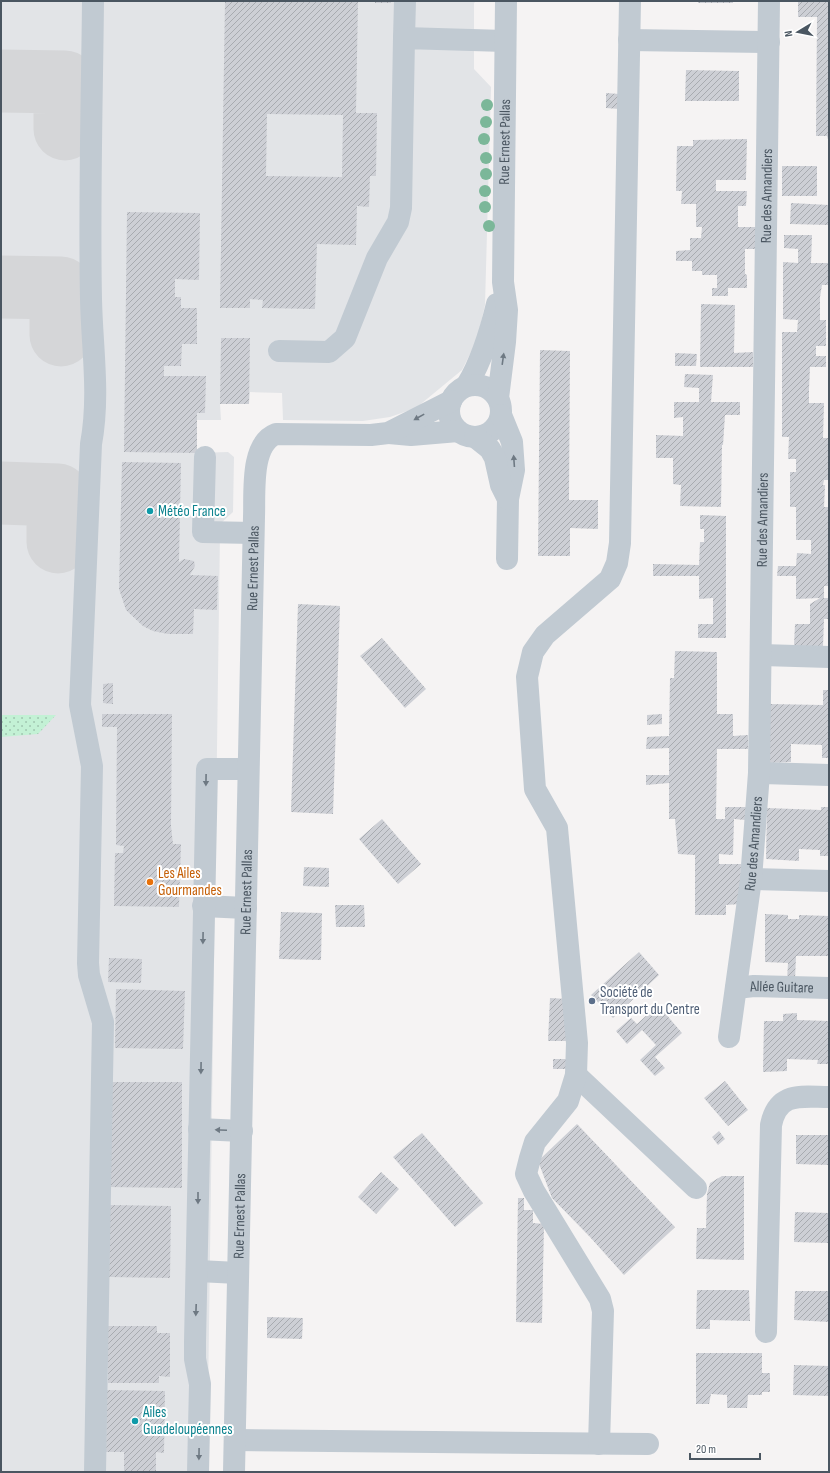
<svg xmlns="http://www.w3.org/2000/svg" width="830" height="1473" font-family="'Sofia Sans Condensed',sans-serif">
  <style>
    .airport { fill: #e2e4e7 }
    .grass { fill: url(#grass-dots) }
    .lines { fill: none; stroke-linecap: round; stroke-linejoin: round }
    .taxiway { stroke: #d5d6d8; stroke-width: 63 }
    .building { fill: url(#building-hatch); fill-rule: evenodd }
    .minor { stroke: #c1cad2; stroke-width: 22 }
    .tree { fill: #7bb799 }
    .oneway { fill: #6e7983 }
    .culture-dot { fill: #0f9aa8; stroke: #fff; stroke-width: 1.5 }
    .food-dot { fill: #e8710a; stroke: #fff; stroke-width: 1.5 }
    .service-dot { fill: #5c6f8a; stroke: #fff; stroke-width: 1.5 }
    .labels { text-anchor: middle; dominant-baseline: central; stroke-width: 4; stroke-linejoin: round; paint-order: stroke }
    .street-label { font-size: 15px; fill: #4a5661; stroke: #fff }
    .culture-label { font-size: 15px; fill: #0d838f; stroke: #fff; text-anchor: start }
    .food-label { font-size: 15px; fill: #c56008; stroke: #fff; text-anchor: start }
    .service-label { font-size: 15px; fill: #4e5e75; stroke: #fff; text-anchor: start }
  </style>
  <defs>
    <pattern id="grass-dots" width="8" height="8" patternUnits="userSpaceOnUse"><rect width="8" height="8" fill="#c3f1d5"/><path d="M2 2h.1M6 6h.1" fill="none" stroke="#a0c6b0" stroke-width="1.8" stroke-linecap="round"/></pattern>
    <pattern id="building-hatch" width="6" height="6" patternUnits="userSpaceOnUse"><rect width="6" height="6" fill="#cdcfd5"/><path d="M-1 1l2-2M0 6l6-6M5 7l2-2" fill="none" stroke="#a8abb0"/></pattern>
  </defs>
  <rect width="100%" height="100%" fill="#f5f3f3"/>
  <path class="airport" d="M1,1h475l-2,2v66l17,18 -6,218 -8,35 -15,30 -46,38 -26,9 -27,4 -80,-1 -1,-27 -32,-1 -1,12h-29l1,16h-24v33l31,-1 6,5 -1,55 -13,12v8l-13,940h-206z"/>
  <path class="grass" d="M1,715h55l-18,19 -37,3z"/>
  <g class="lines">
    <path class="taxiway" d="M1,81l64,1v47
      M1,287l60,1v47
      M1,493l57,2v47"/>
  </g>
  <path class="building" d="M225,1h133l-2,112h21l-1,63h-6l-1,31 -12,-1 -1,39 -39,-1 -2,65 -53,-1 1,-8 -13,-1v9h-30zM267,114l76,1 -1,62 -76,-1z
    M375,1h16v2h-16z
    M698,1h35v2h-35z
    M798,1h31v141l-2,-6h-11l1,-119h-19z
    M686,70l53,1v30h-54z
    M606,93l13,1v15l-13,-1z
    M747,139l-1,41h-30v11h31l-1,15h-8v21h18l-1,22h-10v25l2,1v13h-19v8h-16v-8h5v-13h-15v-4h-10v-10h-16v-10l14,-1v-12h11l1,-11h-6v-23h-15l1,-13h-6l1,-45h16v-6z
    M782,166h35v30h-35z
    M791,203l38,2 -1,20 -38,-1z
    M127,212l73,1 -1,67 -24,-1v18h6v11h16v36h-15l-1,22h-17v10h42l-1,37h-8v40l-73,-1z
    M784,235h28l-1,28h18v22h-7l-2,12v23h6v26h-10v10h10v11h-16l-1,22v14h15l-1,35h6v42h-5l-1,5h2l-1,22h5v79h-5v12h5v21h-5l-1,27h-29l1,-22h15v-20l10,-6 -24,1v-23h-19l1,-10h18l1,-13 14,1v-14h-15v-33h-6v-35h6v-13h-8l1,-22h-7v-105h15l1,-12 -15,-1v-57l15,1v-14l-14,-1z
    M701,304l34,1 -1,48 19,-1v15h-53z
    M221,338h29l-1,66h-29z
    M540,350l30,1 -1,149h29v29l-28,-1v28h-32z
    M675,353l22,1 -1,12h-21z
    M685,374l28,1 -2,27h29v13h-15l-2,30h-1l-1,62 -41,-1 1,-21 -8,-1v-26h-17v-23l27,1v-19l-9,1v-16h25v-14l-15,-1z
    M122,462l59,1 -2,99 5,-3 10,2 1,5 -5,9 28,1 -1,34 -23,-1 -1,25h-25l-15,-3 -10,-5 -17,-16 -7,-21z
    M700,515l26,1v122h-28v-14h15v-26l-14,1v-23h-46v-12l46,1 1,-23h4v-13h-4z
    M298,604l42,2 -7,208 -42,-2z
    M382,638l44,51 -21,19 -45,-52z
    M675,651l42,1v62h16v22l15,-1v14h-31l-1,70h9v-12h21l-1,13 -11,-1 -1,36 -14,-1v10h22l-1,40 -14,1v10h-31v-60l-17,-1 -3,-35h-6v-36l-23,2v-10h23v-27l-23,1 1,-12 22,-1 1,-58h4z
    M113,683v21l-10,-1v-19z
    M823,690h6v68h-7v-13l-31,-1v18l-23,1 1,-59 54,1z
    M102,714h70l-1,112 2,18h8l-2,63 -65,-1 1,-53h8l1,-7 -8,-1 1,-118h-15z
    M662,714v10l-15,1v-10z
    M821,807h8v49h-9v-6l-21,-1v12l-33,-2 1,-51 54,2z
    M382,819l39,45 -23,20 -39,-45z
    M304,867l25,1v19l-26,-1z
    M335,905h29l1,22h-29z
    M281,912l41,1 -1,47 -42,-1z
    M765,914l23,1v4h11v-4l30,1v40h-33l-1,24h-8l1,-17 -23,-1z
    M639,952l20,23 -46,43 -22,-23z
    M109,958l33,1 -1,24 -33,-1z
    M116,989l69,2 -2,58 -68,-1z
    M550,998l18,1 -1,42h-19z
    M658,1005l24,28 -27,24 10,11 -10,8 -15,-16 16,-15 -14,-15 -15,14 -11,-13 15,-13 6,6z
    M797,1013v7l32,1v43h-12l1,-4 -31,-1v12l-24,1 1,-51h19v-7z
    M553,1059h13l1,10h-14z
    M725,1081l23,29 -20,16 -24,-28z
    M109,1082h73v106l-74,-1z
    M577,1124l98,103 -51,48 -34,-38 -38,-39 -14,-37z
    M719,1131l6,8 -7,6 -6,-8z
    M422,1133l61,70 -28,24 -62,-70z
    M796,1135h33v30l-33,-1z
    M381,1172l18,17 -23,25 -18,-17z
    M722,1176h22v84l-48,-1 1,-31h9l1,-34 3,-11z
    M518,1198h6v12h9v13l11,1 -2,99 -26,-1z
    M110,1205l61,1 -1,72 -61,-1z
    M795,1212l34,1v30l-35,-1z
    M697,1290h52l1,31 -40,-1v9h-14z
    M795,1291h34v31l-35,-2z
    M267,1317l36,1 -1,21 -35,-1z
    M108,1326h49v7h13v44l-11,-1v7h-51z
    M696,1353h66v20h8v19h-8v3h-14l-1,13h-20v-13l-16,-1 -2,10h-13z
    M794,1365l35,1v30l-36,-1z
    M107,1390l58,1 -1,62 -8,-1v20h-32v-20h-18z"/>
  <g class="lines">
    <g class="minor">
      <path d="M93,1c-1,99 -4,199 -2,298 1,49 9,96 0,145l-11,261 12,61 -4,197 1,12 14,47 -8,450"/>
      <path d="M404,38l1,-37"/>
      <path d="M629,40l140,2"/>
      <path d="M279,351l50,1 16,-14 32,-80 21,-36 3,-14 3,-170 101,3"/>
      <path d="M467,385c15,-25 23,-52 30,-81"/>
      <circle cx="475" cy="411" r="26"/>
      <path id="s1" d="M498,398l7,-56 2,-32 -4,-28 3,-281"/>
      <path d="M501,415l11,27 2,28 -6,29 -1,60"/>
      <path d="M389,433l22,2 47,-4"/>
      <path d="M475,437l15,12 5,9 6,27 7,14"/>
      <path d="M205,457l-2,75 50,1"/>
      <path d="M761,655l68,2"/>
      <path d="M759,773l70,2"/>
      <path d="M751,879l78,2"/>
      <path d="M203,906l43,2"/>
      <path id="s2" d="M736,988l18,-2 75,2"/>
      <path id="s3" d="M729,1037l22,-158 8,-106 10,-772"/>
      <path d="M576,1075l120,113"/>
      <path d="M199,1129l43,2"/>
      <path d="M198,1271l40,2"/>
      <path d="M766,1332l5,-207c7,-34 30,-28 58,-28"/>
      <path d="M235,1440l413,4"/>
      <path d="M599,1444l4,-133 -3,-12 -66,-108 -8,-17 4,-16 5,-16 33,-41 8,-26 1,-32 -20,-215 -22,-39 -8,-112 6,-25 12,-17 65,-56 7,-16 3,-20 10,-542"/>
      <path d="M198,1472l2,-88 -5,-25v-17l12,-573h41"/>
      <path id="s4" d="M234,1472l20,-955c1,-24 -4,-73 22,-83l95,1 17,-2 63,-32"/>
    </g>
  </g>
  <g class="tree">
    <circle cx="487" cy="105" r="6"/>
    <circle cx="486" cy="122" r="6"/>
    <circle cx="484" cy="139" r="6"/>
    <circle cx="486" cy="158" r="6"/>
    <circle cx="486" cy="174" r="6"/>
    <circle cx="485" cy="191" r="6"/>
    <circle cx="485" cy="207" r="6"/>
    <circle cx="489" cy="226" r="6"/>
  </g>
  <defs><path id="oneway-solid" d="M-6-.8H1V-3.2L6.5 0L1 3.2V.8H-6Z"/></defs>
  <g class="oneway">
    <use href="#oneway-solid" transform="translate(503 359) rotate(-82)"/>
    <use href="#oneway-solid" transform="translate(419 417) rotate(151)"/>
    <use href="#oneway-solid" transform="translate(514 461) rotate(-94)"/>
    <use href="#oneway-solid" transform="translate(206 780) rotate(91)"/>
    <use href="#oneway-solid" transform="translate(203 938) rotate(91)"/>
    <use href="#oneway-solid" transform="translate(201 1068) rotate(91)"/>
    <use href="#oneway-solid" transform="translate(221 1130) rotate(-178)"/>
    <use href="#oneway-solid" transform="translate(198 1198) rotate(90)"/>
    <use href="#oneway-solid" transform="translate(196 1310) rotate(92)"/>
    <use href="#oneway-solid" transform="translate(199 1454) rotate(91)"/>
  </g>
  <g class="culture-dot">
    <circle cx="150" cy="511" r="4"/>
    <circle cx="135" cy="1421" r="4"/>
  </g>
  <circle class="food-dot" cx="150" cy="882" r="4"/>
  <circle class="service-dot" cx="592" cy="1001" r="4"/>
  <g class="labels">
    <g class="street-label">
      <text stroke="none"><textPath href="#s1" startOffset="257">Rue Ernest Pallas</textPath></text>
      <text stroke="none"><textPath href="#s3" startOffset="843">Rue des Amandiers</textPath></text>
      <text stroke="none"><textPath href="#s3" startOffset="519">Rue des Amandiers</textPath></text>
      <text stroke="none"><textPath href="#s4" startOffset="904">Rue Ernest Pallas</textPath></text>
      <text stroke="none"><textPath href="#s3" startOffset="195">Rue des Amandiers</textPath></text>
      <text stroke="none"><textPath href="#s4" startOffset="580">Rue Ernest Pallas</textPath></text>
      <text stroke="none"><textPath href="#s2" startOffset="46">Allée Guitare</textPath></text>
      <text stroke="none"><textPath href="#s4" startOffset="256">Rue Ernest Pallas</textPath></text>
    </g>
    <g class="culture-label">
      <text x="158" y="511">Météo France</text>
      <text x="143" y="1412">Ailes<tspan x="143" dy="17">Guadeloupéennes</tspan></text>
    </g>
    <g class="food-label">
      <text x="158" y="873">Les Ailes<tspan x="158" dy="17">Gourmandes</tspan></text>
    </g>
    <g class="service-label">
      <text x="600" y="992">Société de<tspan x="600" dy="17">Transport du Centre</tspan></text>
    </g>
  </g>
  <rect width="830" height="1473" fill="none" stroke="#4a5661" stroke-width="4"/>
  <g transform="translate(798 32) rotate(260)" stroke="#ffffff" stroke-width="3" paint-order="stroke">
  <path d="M0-3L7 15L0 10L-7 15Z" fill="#4a5661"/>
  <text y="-6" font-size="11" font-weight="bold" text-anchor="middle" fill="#4a5661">N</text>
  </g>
  <path d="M690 1453v6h70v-6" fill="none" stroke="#4a5661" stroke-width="2"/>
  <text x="696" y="1453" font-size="12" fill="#4a5661" stroke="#ffffff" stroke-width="3" paint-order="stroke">20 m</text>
</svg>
